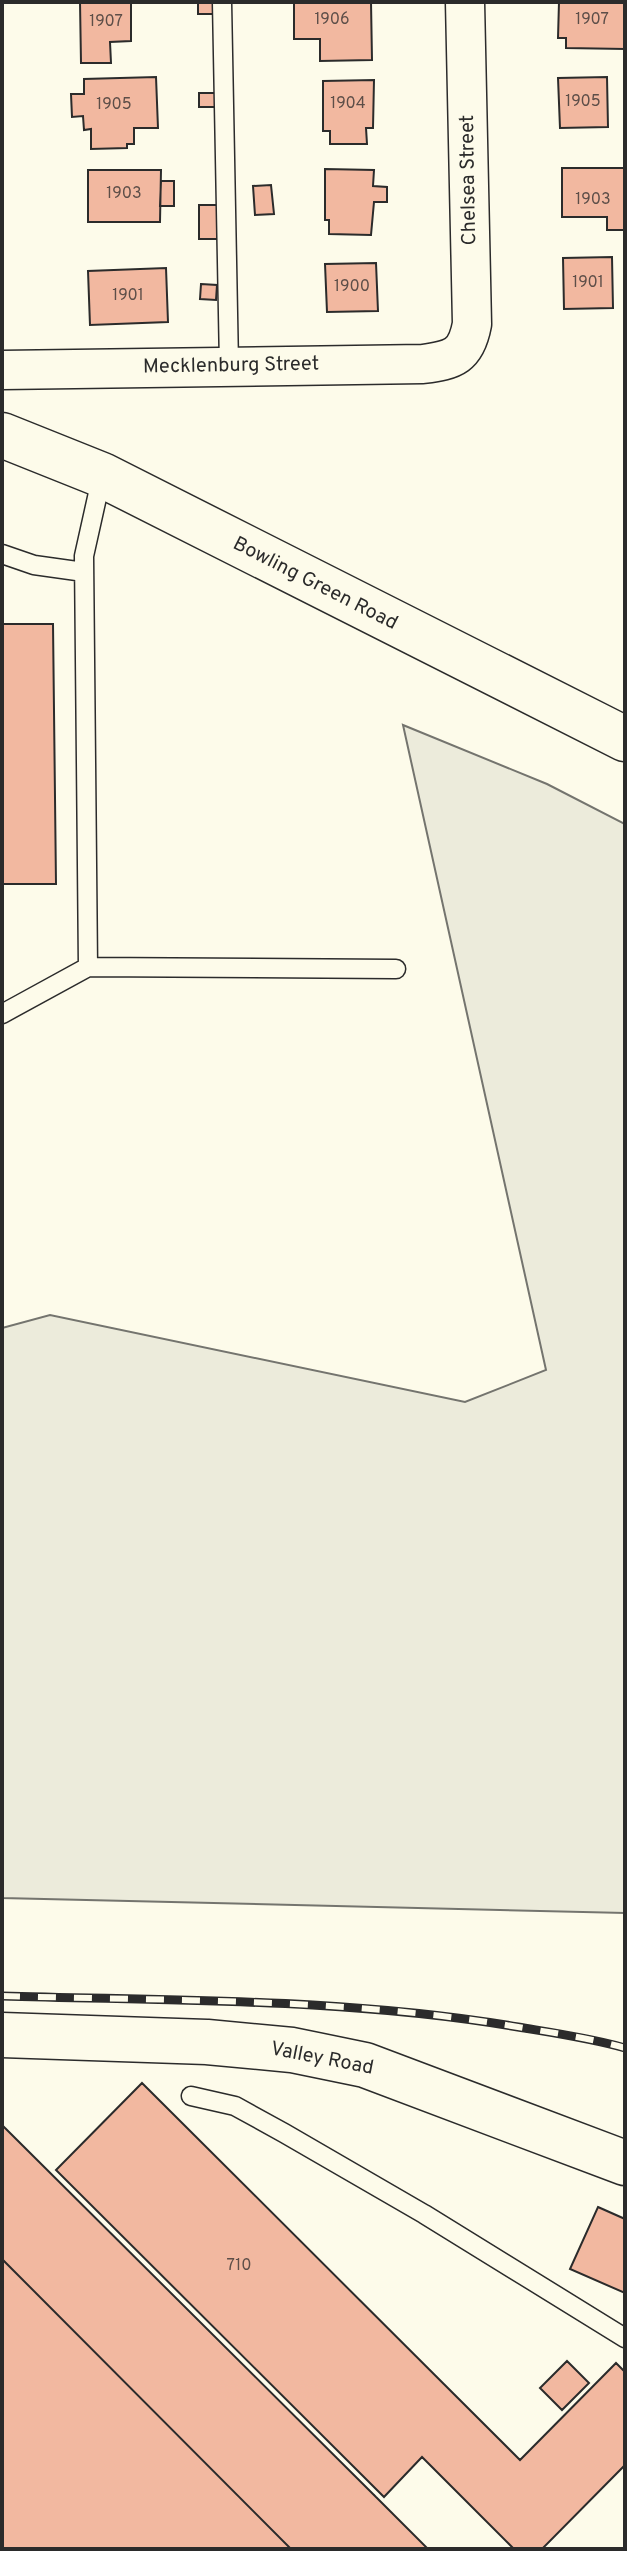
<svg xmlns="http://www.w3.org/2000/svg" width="627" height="2551" font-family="Overpass,sans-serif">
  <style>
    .green { fill: #ecebdb; stroke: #74746e; stroke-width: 2 }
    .building { fill: #f2b8a0; stroke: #2b2b2b; stroke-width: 2 }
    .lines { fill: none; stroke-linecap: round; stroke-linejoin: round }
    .service-casing { stroke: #2b2b2b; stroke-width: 21 }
    .minor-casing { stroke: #2b2b2b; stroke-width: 41 }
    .tertiary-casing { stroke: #2b2b2b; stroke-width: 47 }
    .service { stroke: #fdfbea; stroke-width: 18 }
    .minor { stroke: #fdfbea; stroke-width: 38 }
    .tertiary { stroke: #fdfbea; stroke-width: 44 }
    .rail-casing { stroke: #2b2b2b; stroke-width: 9 }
    .rail { stroke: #fdfbea; stroke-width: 6; stroke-dasharray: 18; stroke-linecap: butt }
    .labels { text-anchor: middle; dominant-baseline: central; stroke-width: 6; stroke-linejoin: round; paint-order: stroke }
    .number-label { font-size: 16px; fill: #5d4e48 }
    .street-label { font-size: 20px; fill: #2b2b2b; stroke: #fdfbea }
  </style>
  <rect width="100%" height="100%" fill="#fdfbea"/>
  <path class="green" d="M403,725l144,59 78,40v1089l-623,-15v-570l48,-13 415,87 81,-32z"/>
  <path class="building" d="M80,2h51v39l-21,1 1,21h-30z
    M198,2h19v12h-19z
    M294,2h77l1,58 -52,1v-22h-26z
    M559,2h66v47l-59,-1v-10h-8z
    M156,77l2,51h-24v16h-7v4l-36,1v-20l-7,1 -1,-14 -11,1 -1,-23h13v-15z
    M607,77l1,50 -48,1 -2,-50z
    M374,80l-1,48h-7l1,16h-37v-13h-7v-50z
    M199,93h21l-1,14h-20z
    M562,168h63v62h-18v-13h-45z
    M325,169l49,1 -1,16 14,1v15h-13l-3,33 -42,-1v-14h-4z
    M88,170h73l-1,52h-72z
    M161,181h13v25h-14z
    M271,185l3,29 -19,1 -2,-29z
    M199,205h18l1,34h-19z
    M612,257l1,51 -49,1 -1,-51z
    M376,263l2,48 -51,1 -2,-48z
    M166,268l2,54 -78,3 -2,-54z
    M201,284l16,1 -1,15 -16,-1z
    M2,624h51l3,260h-54z
    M142,2083l378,377 96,-97 9,9v93l-83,84h-28l-92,-92 -38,40 -328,-327z
    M2,2125l374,372 -2,-2 54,54h-137l-289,-290z
    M598,2207l27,12v74l-55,-24z
    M2,2259l289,290h-289z
    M567,2361l22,22 -27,27 -22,-22z"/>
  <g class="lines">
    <defs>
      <path id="service" d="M222,2l7,363
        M2,554l32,11 50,7
        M88,967l308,2
        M2,1014l86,-47 -4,-411 18,-81
        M191,2096l44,10 49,27 140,81 201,124"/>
      <path id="minor" d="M2,370l421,-6c31,-4 43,-8 49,-40l-7,-322"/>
      <path id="tertiary" d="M2,435l100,40 523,264
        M2,2035l205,7 85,8 73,15 260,98"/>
    </defs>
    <use href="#service" class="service-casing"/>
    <use href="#minor" class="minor-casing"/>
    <use href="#tertiary" class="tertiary-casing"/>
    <use href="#service" class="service"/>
    <use href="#minor" class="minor"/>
    <use href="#tertiary" class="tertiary"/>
    <defs>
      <path id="rail" d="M2,1996c172,5 346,2 516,31 36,6 72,11 107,21"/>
    </defs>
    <use href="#rail" class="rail-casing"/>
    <use href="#rail" class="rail"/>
  </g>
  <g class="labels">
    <g class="number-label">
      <text x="332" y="20">1906</text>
      <text x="592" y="20">1907</text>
      <text x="106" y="22">1907</text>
      <text x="583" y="102">1905</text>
      <text x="348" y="104">1904</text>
      <text x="114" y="105">1905</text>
      <text x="124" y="194">1903</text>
      <text x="593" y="200">1903</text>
      <text x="588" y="283">1901</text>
      <text x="352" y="287">1900</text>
      <text x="128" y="296">1901</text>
      <text x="239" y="2266">710</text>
    </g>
    <g class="street-label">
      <text transform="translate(469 180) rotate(-91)">Chelsea Street</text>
      <text transform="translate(231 366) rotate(-1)">Mecklenburg Street</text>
      <text transform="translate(315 584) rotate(27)">Bowling Green Road</text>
      <text transform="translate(322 2059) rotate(11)">Valley Road</text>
    </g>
  </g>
  <rect width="627" height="2551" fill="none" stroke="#2b2b2b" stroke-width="8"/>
</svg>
